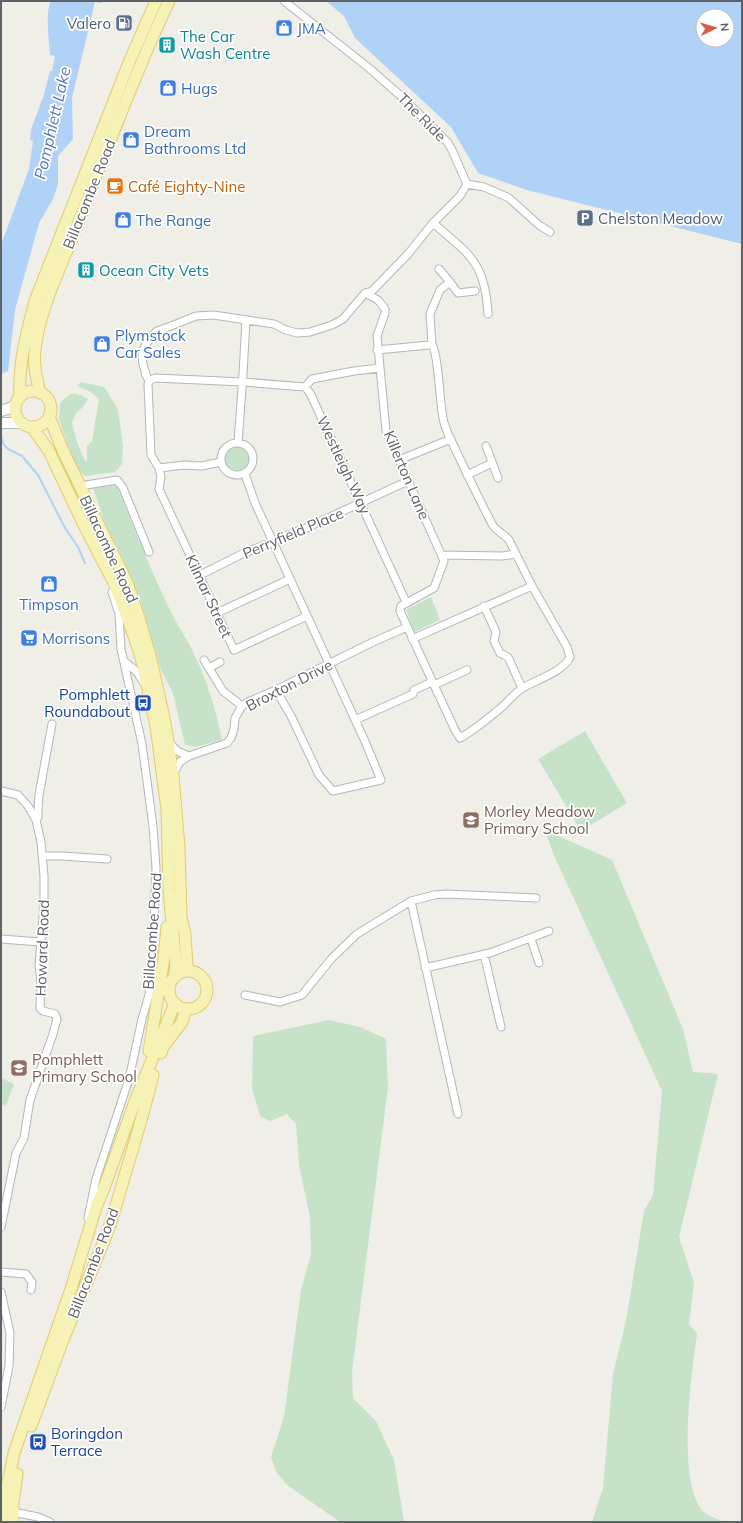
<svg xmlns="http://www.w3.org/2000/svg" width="743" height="1523" font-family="Mulish,sans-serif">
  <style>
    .green { fill: #c6e3c9 }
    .water { fill: #b0d2f6; fill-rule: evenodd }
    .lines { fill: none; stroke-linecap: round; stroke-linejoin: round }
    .stream { stroke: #b0d2f6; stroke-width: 2 }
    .street-casing { stroke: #b4b6ba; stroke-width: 9 }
    .secondary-casing { stroke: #b5b8bc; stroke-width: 12 }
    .primary-casing { stroke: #e3ca6c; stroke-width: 13 }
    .street { stroke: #fff; stroke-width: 7 }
    .secondary { stroke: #fff; stroke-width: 10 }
    .primary { stroke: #f6f1b4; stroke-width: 11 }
    .labels { text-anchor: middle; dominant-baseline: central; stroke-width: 3.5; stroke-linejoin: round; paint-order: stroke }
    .service-label { font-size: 15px; fill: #4e5e75; stroke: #fff; text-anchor: end }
    .shop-label { font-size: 15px; fill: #366cbe; stroke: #fff; text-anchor: start }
    .culture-label { font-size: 15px; fill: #0d838f; stroke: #fff; text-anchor: start }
    .street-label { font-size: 15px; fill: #5e6165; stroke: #fff }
    .food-label { font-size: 15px; fill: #c56008; stroke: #fff; text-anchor: start }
    .transit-label { font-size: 15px; fill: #164399; stroke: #fff; text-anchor: end }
    .education-label { font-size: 15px; fill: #785e54; stroke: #fff; text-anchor: start }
    .water-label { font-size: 16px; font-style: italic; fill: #5178af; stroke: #fff }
  </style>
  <rect width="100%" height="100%" fill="#efeee7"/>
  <path class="green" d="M81,382l23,5 14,22 5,38 -1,17 -7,8 -30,4 -8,-7 -13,-35 -5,-15 1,-16c12,-12 14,-11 28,-4l-5,8 -7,6 -4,10 5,19 8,19h2v-15l5,-5 7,-42 -8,-7 -14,-6z
    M224 459a13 13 0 1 1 26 0a13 13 0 1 1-26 0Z
    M100,485h12l5,1c18,44 35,88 56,130 7,14 16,26 22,40 13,27 21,55 27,84l-27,7 -10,-2 -12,-52 -12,-23 -21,-71 -17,-40 -17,-33 -13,-38z
    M431,597l9,23 -26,12 -8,-22z
    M585,731l42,72 -46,28 -43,-72z
    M545,830l67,30 71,169 10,43 25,2 -39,163 15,46 -5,41 8,10c-5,37 -22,153 8,179 3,3 14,6 19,9h-132l11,-34 10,-114 13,-53 18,-110 9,-16 9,-104 -109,-238z
    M329,1020l31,7 26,12 2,48 -36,285 1,26 23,23 18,39 10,62h-64l-53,-37 -10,-12 -6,-16 13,-40 17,-127 10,-36 -1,-37 -11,-52 -3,-41 -9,-10 -17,7 -10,-5 -8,-27 1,-53z
    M1,1078l13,6 -8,22 -5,-2z"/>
  <path class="water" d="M51,1h50v2l-6,-1 -23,96 1,41 -15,17v28l-5,15 -14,24 -24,87 -7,61 -7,3v-129l28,-76 4,-28 -3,-1 1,-10 13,-36 6,-23h2l3,-15 -5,-1c-1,-13 -5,-45 1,-54z
    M326,1h416v243l-215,-54 -49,-17 -27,-46 -96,-89 -11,-22zM703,16h24v24h-24z"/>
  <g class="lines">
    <path class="stream" d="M1,436l3,9 4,4 14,7 16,19 27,53 13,19 7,16"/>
    <defs>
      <path id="street" d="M284,1l85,67 33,29 46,46 4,7 15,34
        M467,184l17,3 25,11 30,27 11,7
        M433,223c37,32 52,39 55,91
        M450,282l8,11 17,-2
        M365,293l13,7 7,9v4l-8,23 9,95 58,130 -10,27 -33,18 -1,5 34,74 21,45 5,8c16,-9 29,-20 43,-32 6,-6 13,-14 21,-19 13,-7 40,-16 46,-30l-3,-10 -35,-61 -23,-46c-5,-6 -13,-9 -17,-16 -12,-23 -23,-46 -34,-69 -5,-12 -13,-24 -15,-37 -3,-13 -5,-67 -11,-73
        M432,345l-2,-31 10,-24 10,-8 -11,-13
        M377,350l52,-5h3
        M149,381l-3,-6 -3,-11 -1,-7 2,-9 5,-9 8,-8 14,-5 25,-10 17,-1 61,9 12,6 11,3 13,-1 22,-7 11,-6 22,-26 7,-2 36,-37 25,-31 27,-27 7,-12
        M149,381l6,-3 88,4 62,5 5,6 96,209
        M149,381l-1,3 3,71 8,13 2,9 -2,12 75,161 73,-34
        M305,387l7,-8 42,-8 26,-3
        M221 459a16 16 0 1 1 32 0a16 16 0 1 1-32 0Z
        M238,443l5,-69 3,-54
        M486,446l12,32
        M399,460l52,-21
        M159,468l25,-3 17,1 20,-4
        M245,474l10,29 109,236 17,41 -48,11 -14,-16 -28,-59 -15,-26
        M467,475l25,-12
        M80,486l37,-6 6,8 26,64
        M442,555l60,1 14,-2
        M200,575l42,-21 64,-26 102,-47
        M484,606l12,26 -2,9 6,12 8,4 14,31
        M217,613l73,-34
        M412,639l120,-53
        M204,660l19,31 19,15
        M124,661l13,11 7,11
        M209,668l11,-6
        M434,685l33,-15
        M355,720l58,-26 1,-4 18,-8
        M168,741l9,10 12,5
        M173,774l7,-12 9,-6 38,-13 4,-5 3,-9 1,-11 7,-12 6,-4 28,-12 97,-48 34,-15
        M1,791l17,4 10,11 8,14 5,22 3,34v30l-5,59 2,17 -1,26 3,3 12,3 2,5 -4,15 -23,66 -6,38 -8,15 -15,74
        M36,820l2,-3v-7l1,-15 13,-71
        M43,856h19l45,3
        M411,901l47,213
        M1,939l39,3
        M531,939l8,24
        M484,954l17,73
        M425,968l65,-15 59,-22
        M245,995l35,7 22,-7 30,-37 25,-24 54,-33 23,-6 12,-1 90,4
        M88,1218l8,-39 33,-100 13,-60 7,-24 4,-37 3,-90 -3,-42 -11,-82 -21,-95 -2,-35 -7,-22
        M1,1272l25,2 6,8 -1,8
        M1,1292l9,41 -1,33 -8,41
        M13,1512l25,5 12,5"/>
      <path id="secondary" d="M1,411l14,-5
        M1,423h21"/>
      <path id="primary" d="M15 409a18 18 0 1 1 36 0a18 18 0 1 1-36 0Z
        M40,393c-3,-14 -7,-27 -5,-42 3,-38 26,-85 40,-120 30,-77 59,-155 94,-230
        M20,397c-2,-33 7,-65 15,-96l95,-241 26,-59
        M49,416l14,35 65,134 11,33 11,37 15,68 8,52 6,73 2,69 4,17 2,33 2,4
        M32,427l17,24 33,70 33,64 13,34 13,38 15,69 11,83 2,82 7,75 -2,12
        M169 990a19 19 0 1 1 38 0a19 19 0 1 1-38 0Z
        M149,1051l15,-93 3,-31
        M161,1053l2,-6 19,-25 4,-13
        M31,1426l32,-86 41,-99 8,-22 30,-102 11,-42
        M5,1522l1,-30 8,-39 57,-164 25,-82 8,-19 30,-84 41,-101
        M13,1522v-19l4,-29"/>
    </defs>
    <use href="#street" class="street-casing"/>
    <use href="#secondary" class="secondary-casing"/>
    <use href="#primary" class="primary-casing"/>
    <use href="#street" class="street"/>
    <use href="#secondary" class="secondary"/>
    <use href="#primary" class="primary"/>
  </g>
  <defs>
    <symbol id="fuel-square" viewBox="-11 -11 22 22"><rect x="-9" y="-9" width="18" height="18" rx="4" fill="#5c6f8a" stroke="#fff"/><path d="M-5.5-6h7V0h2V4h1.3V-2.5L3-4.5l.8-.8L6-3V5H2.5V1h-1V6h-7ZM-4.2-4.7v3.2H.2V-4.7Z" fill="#fff"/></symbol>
    <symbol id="shop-square" viewBox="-11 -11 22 22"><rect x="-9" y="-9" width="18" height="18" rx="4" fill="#3f7fe0" stroke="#fff"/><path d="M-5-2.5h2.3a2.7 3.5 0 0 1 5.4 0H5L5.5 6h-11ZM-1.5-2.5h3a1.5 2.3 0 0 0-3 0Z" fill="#fff"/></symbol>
    <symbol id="building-square" viewBox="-11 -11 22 22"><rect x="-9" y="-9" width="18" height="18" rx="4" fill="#0f9aa8" stroke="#fff"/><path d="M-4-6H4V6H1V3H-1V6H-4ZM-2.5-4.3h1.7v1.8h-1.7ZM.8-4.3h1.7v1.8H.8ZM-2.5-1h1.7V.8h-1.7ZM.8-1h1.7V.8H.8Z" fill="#fff"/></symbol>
    <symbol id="cafe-square" viewBox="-11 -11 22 22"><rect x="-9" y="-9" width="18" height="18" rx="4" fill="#e8710a" stroke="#fff"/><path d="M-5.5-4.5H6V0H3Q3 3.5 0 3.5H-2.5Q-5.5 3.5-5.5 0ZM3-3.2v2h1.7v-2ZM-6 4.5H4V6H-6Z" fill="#fff"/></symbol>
    <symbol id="parking-square" viewBox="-11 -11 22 22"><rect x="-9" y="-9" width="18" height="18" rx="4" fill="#5c6f8a" stroke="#fff"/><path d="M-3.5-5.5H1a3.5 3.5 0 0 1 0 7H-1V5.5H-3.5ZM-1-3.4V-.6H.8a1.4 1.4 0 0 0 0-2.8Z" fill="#fff"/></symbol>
    <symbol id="supermarket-square" viewBox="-11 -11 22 22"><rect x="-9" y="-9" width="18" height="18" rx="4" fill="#3f7fe0" stroke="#fff"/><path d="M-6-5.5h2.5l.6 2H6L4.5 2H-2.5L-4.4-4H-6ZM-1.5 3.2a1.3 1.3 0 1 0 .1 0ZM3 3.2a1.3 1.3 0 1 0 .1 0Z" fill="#fff"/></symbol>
    <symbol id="bus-square" viewBox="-11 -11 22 22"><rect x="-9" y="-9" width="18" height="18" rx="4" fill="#1a4fb4" stroke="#fff"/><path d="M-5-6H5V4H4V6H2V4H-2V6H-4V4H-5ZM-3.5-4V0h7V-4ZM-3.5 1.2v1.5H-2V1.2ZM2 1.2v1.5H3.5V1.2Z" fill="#fff"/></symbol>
    <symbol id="school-square" viewBox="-11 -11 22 22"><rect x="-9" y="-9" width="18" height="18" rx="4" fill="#8d6e63" stroke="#fff"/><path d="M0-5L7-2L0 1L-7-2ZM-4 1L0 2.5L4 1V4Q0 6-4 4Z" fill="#fff"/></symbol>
  </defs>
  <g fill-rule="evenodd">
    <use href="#fuel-square" x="114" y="13" width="20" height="20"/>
    <use href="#shop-square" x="274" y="18" width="20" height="20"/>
    <use href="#building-square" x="157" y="35" width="20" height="20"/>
    <use href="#shop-square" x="158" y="78" width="20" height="20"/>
    <use href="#shop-square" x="121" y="130" width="20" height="20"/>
    <use href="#cafe-square" x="105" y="176" width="20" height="20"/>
    <use href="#parking-square" x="575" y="208" width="20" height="20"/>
    <use href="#shop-square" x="113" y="210" width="20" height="20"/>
    <use href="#building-square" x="76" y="260" width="20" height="20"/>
    <use href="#shop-square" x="92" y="334" width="20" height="20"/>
    <use href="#shop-square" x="39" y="574" width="20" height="20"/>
    <use href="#supermarket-square" x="19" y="628" width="20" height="20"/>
    <use href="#bus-square" x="133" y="693" width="20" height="20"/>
    <use href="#school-square" x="461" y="810" width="20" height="20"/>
    <use href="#school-square" x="9" y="1058" width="20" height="20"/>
    <use href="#bus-square" x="28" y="1432" width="20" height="20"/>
  </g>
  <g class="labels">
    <g class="service-label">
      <text x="111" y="23">Valero</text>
      <text x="598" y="218" text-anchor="start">Chelston Meadow</text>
    </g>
    <g class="shop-label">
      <text x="297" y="28">JMA</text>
      <text x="181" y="88">Hugs</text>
      <text x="144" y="131">Dream<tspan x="144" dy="17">Bathrooms Ltd</tspan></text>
      <text x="136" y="220">The Range</text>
      <text x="115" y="335">Plymstock<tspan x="115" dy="17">Car Sales</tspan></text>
      <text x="49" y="604" text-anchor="middle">Timpson</text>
      <text x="42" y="638">Morrisons</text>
    </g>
    <g class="culture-label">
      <text x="180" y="36">The Car<tspan x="180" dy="17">Wash Centre</tspan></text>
      <text x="99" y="270">Ocean City Vets</text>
    </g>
    <g class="street-label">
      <text transform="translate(422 117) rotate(45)">The Ride</text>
      <text transform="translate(89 194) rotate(-68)">Billacombe Road</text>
      <text transform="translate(344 465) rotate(65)">Westleigh Way</text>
      <text transform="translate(407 475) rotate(67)">Killerton Lane</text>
      <text transform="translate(293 533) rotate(-23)">Perryfield Place</text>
      <text transform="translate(109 549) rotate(65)">Billacombe Road</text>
      <text transform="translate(209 596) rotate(65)">Kilmar Street</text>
      <text transform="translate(289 685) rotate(-27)">Broxton Drive</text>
      <text transform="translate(152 931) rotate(-86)">Billacombe Road</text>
      <text transform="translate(42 948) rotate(-88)">Howard Road</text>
      <text transform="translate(93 1263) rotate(-69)">Billacombe Road</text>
    </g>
    <g class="food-label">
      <text x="128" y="186">Café Eighty-Nine</text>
    </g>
    <g class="transit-label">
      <text x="130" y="694">Pomphlett<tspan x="130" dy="17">Roundabout</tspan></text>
      <text x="51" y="1433" text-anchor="start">Boringdon<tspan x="51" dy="17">Terrace</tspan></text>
    </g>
    <g class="education-label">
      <text x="484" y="811">Morley Meadow<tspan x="484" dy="17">Primary School</tspan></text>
      <text x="32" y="1059">Pomphlett<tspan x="32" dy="17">Primary School</tspan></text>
    </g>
    <g class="water-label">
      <text transform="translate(52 123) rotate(-77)">Pomphlett Lake</text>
    </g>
  </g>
  <rect width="743" height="1523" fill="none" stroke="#5e6165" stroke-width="4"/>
  <g transform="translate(715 28) rotate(85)"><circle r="19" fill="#ffffff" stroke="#bfc0c1"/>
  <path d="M0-3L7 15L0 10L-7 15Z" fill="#d75c45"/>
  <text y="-6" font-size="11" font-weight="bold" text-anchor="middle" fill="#5e6165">N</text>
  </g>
</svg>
